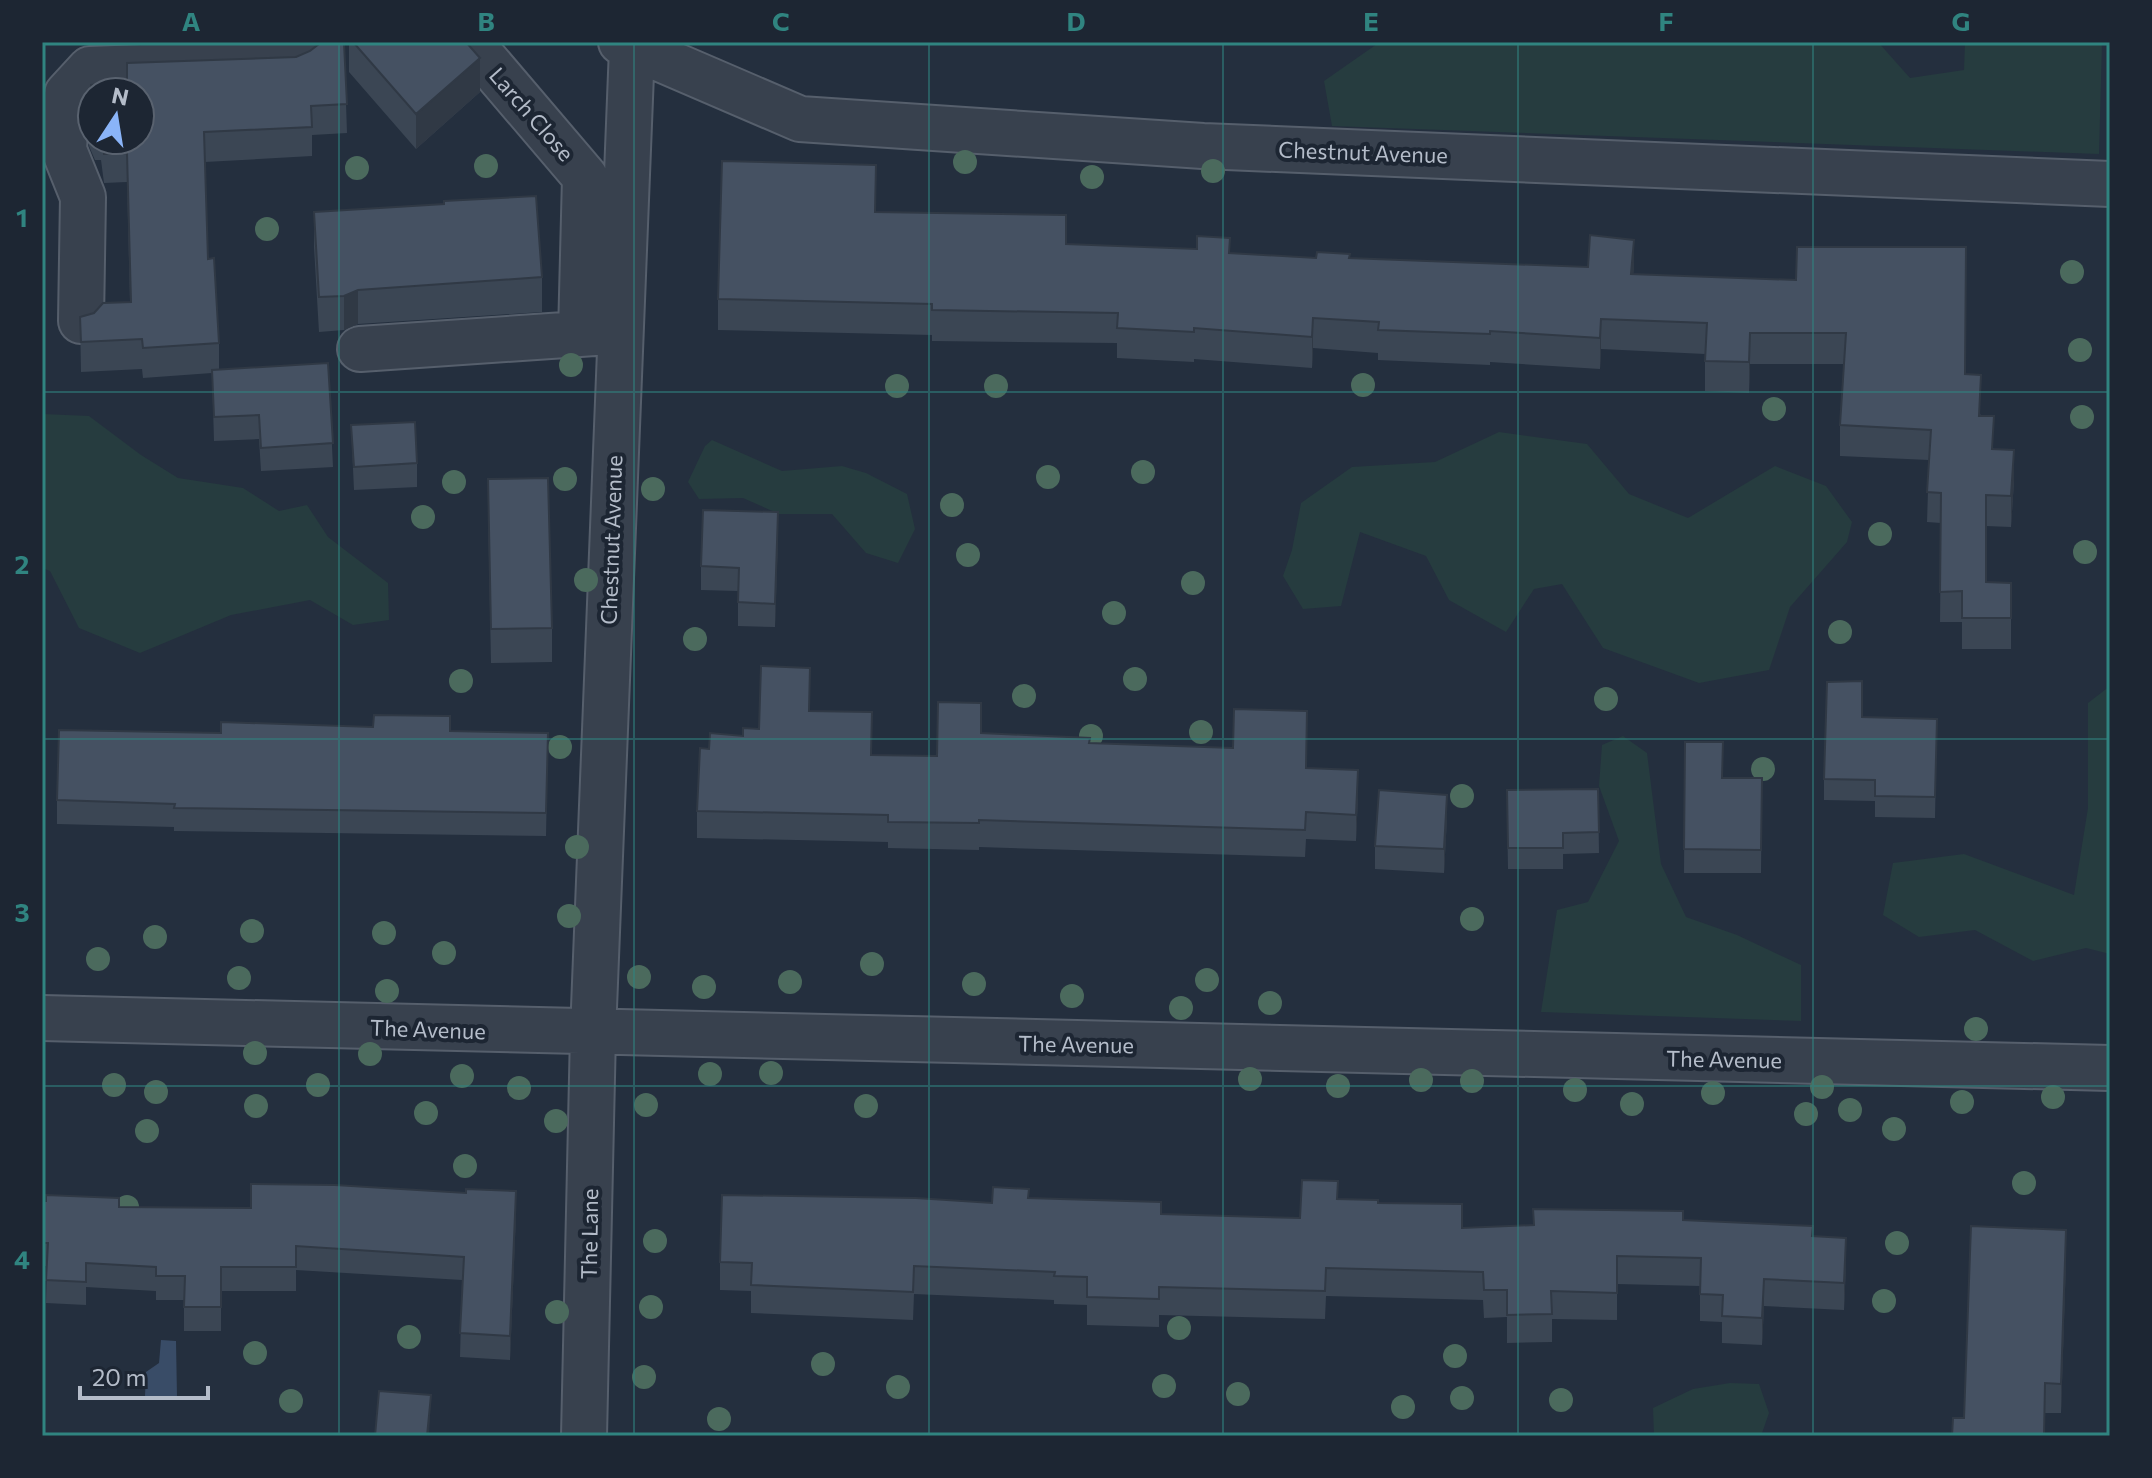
<svg xmlns="http://www.w3.org/2000/svg" width="2152" height="1478" font-family="Commissioner,sans-serif">
  <style>
    .green { fill: #263c3f }
    .water { fill: #394c67 }
    .lines { fill: none; stroke-linecap: round; stroke-linejoin: round }
    .minor-casing { stroke: #565f6c; stroke-width: 48 }
    .minor { stroke: #38414e; stroke-width: 44 }
    .tree { fill: #4b6a5d }
    .wall { fill: #3b4654; fill-rule: evenodd }
    .shaded-wall { fill: #303945 }
    .building { fill: #455162; stroke: #303945; stroke-width: 2 }
    .grid { fill: none; stroke: #308480; stroke-width: 2; stroke-opacity: 0.55 }
    .labels { text-anchor: middle; dominant-baseline: central; stroke-width: 8; stroke-linejoin: round; paint-order: stroke }
    .street-label { font-size: 22px; fill: #b4bcc9; stroke: #1d2633 }
    .neatline { fill: none; stroke: #308480; stroke-width: 3 }
    .grid-label { font-size: 26px; text-anchor: middle; font-weight: bold; fill: #308480 }
  </style>
  <rect width="100%" height="100%" fill="#242f3e"/>
  <path class="green" d="M1505,42h373l32,36 54,-8 1,-28h137l-3,112 -767,-28 -8,-45 53,-37 123,1z
    M42,414l47,2 52,39 37,23 65,10 36,23 28,-6 21,32 60,46 1,37 -36,5 -43,-25 -79,15 -91,38 -61,-25 -29,-57 -8,-3z
    M1499,432l88,12 42,50 59,24 87,-52 51,20 26,36 -5,20 -57,65 -21,63 -70,13 -96,-35 -41,-64 -28,5 -28,43 -57,-32 -23,-44 -66,-24 -19,74 -38,3 -20,-33 9,-26 9,-47 51,-36 83,-5z
    M712,440l70,31 60,-5 24,7 41,21 8,35 -17,34 -32,-10 -34,-39h-53l-36,-16 -44,1 -11,-17 17,-36z
    M2110,686v268l-24,-6 -53,13 -58,-31 -56,7 -36,-22 10,-52 71,-9 110,41 14,-87v-105z
    M1623,736l24,17 14,111 25,53 51,18 64,30v56l-260,-9 16,-102 31,-8 31,-61 -20,-55 3,-41z
    M1730,1383l29,1 10,29 -8,23h-107l-1,-28 40,-19z"/>
  <path class="water" d="M161,1340l15,1 1,56 -32,-1 1,-24 13,-9z"/>
  <g class="lines">
    <defs>
      <path id="minor" d="M470,42l115,135 -4,157
        M621,42l179,77 403,27 907,38
        M81,321l2,-124 -19,-47 3,-56 23,-25 205,-8 23,-19
        M360,349l249,-17
        M42,1018l2068,50
        M584,1436l9,-403 39,-985"/>
    </defs>
    <use href="#minor" class="minor-casing"/>
    <use href="#minor" class="minor"/>
  </g>
  <g class="tree">
    <circle cx="965" cy="162" r="12"/>
    <circle cx="486" cy="166" r="12"/>
    <circle cx="357" cy="168" r="12"/>
    <circle cx="1213" cy="171" r="12"/>
    <circle cx="1092" cy="177" r="12"/>
    <circle cx="267" cy="229" r="12"/>
    <circle cx="2072" cy="272" r="12"/>
    <circle cx="2080" cy="350" r="12"/>
    <circle cx="571" cy="365" r="12"/>
    <circle cx="1363" cy="385" r="12"/>
    <circle cx="897" cy="386" r="12"/>
    <circle cx="996" cy="386" r="12"/>
    <circle cx="1774" cy="409" r="12"/>
    <circle cx="2082" cy="417" r="12"/>
    <circle cx="1143" cy="472" r="12"/>
    <circle cx="1048" cy="477" r="12"/>
    <circle cx="565" cy="479" r="12"/>
    <circle cx="454" cy="482" r="12"/>
    <circle cx="653" cy="489" r="12"/>
    <circle cx="952" cy="505" r="12"/>
    <circle cx="423" cy="517" r="12"/>
    <circle cx="1880" cy="534" r="12"/>
    <circle cx="2085" cy="552" r="12"/>
    <circle cx="968" cy="555" r="12"/>
    <circle cx="586" cy="580" r="12"/>
    <circle cx="1193" cy="583" r="12"/>
    <circle cx="1114" cy="613" r="12"/>
    <circle cx="1840" cy="632" r="12"/>
    <circle cx="695" cy="639" r="12"/>
    <circle cx="1135" cy="679" r="12"/>
    <circle cx="461" cy="681" r="12"/>
    <circle cx="1024" cy="696" r="12"/>
    <circle cx="1606" cy="699" r="12"/>
    <circle cx="1201" cy="732" r="12"/>
    <circle cx="1091" cy="736" r="12"/>
    <circle cx="560" cy="747" r="12"/>
    <circle cx="1763" cy="769" r="12"/>
    <circle cx="1462" cy="796" r="12"/>
    <circle cx="577" cy="847" r="12"/>
    <circle cx="569" cy="916" r="12"/>
    <circle cx="1472" cy="919" r="12"/>
    <circle cx="252" cy="931" r="12"/>
    <circle cx="384" cy="933" r="12"/>
    <circle cx="155" cy="937" r="12"/>
    <circle cx="444" cy="953" r="12"/>
    <circle cx="98" cy="959" r="12"/>
    <circle cx="872" cy="964" r="12"/>
    <circle cx="639" cy="977" r="12"/>
    <circle cx="239" cy="978" r="12"/>
    <circle cx="1207" cy="980" r="12"/>
    <circle cx="790" cy="982" r="12"/>
    <circle cx="974" cy="984" r="12"/>
    <circle cx="704" cy="987" r="12"/>
    <circle cx="387" cy="991" r="12"/>
    <circle cx="1072" cy="996" r="12"/>
    <circle cx="1270" cy="1003" r="12"/>
    <circle cx="1181" cy="1008" r="12"/>
    <circle cx="1976" cy="1029" r="12"/>
    <circle cx="255" cy="1053" r="12"/>
    <circle cx="370" cy="1054" r="12"/>
    <circle cx="771" cy="1073" r="12"/>
    <circle cx="710" cy="1074" r="12"/>
    <circle cx="462" cy="1076" r="12"/>
    <circle cx="1250" cy="1079" r="12"/>
    <circle cx="1421" cy="1080" r="12"/>
    <circle cx="1472" cy="1081" r="12"/>
    <circle cx="114" cy="1085" r="12"/>
    <circle cx="318" cy="1085" r="12"/>
    <circle cx="1338" cy="1086" r="12"/>
    <circle cx="1822" cy="1087" r="12"/>
    <circle cx="519" cy="1088" r="12"/>
    <circle cx="1575" cy="1090" r="12"/>
    <circle cx="156" cy="1092" r="12"/>
    <circle cx="1713" cy="1093" r="12"/>
    <circle cx="2053" cy="1097" r="12"/>
    <circle cx="1962" cy="1102" r="12"/>
    <circle cx="1632" cy="1104" r="12"/>
    <circle cx="646" cy="1105" r="12"/>
    <circle cx="256" cy="1106" r="12"/>
    <circle cx="866" cy="1106" r="12"/>
    <circle cx="1850" cy="1110" r="12"/>
    <circle cx="426" cy="1113" r="12"/>
    <circle cx="1806" cy="1114" r="12"/>
    <circle cx="556" cy="1121" r="12"/>
    <circle cx="1894" cy="1129" r="12"/>
    <circle cx="147" cy="1131" r="12"/>
    <circle cx="465" cy="1166" r="12"/>
    <circle cx="2024" cy="1183" r="12"/>
    <circle cx="127" cy="1207" r="12"/>
    <circle cx="655" cy="1241" r="12"/>
    <circle cx="1897" cy="1243" r="12"/>
    <circle cx="1884" cy="1301" r="12"/>
    <circle cx="651" cy="1307" r="12"/>
    <circle cx="557" cy="1312" r="12"/>
    <circle cx="1179" cy="1328" r="12"/>
    <circle cx="409" cy="1337" r="12"/>
    <circle cx="255" cy="1353" r="12"/>
    <circle cx="1455" cy="1356" r="12"/>
    <circle cx="823" cy="1364" r="12"/>
    <circle cx="644" cy="1377" r="12"/>
    <circle cx="1164" cy="1386" r="12"/>
    <circle cx="898" cy="1387" r="12"/>
    <circle cx="1238" cy="1394" r="12"/>
    <circle cx="1462" cy="1398" r="12"/>
    <circle cx="1561" cy="1400" r="12"/>
    <circle cx="291" cy="1401" r="12"/>
    <circle cx="1403" cy="1407" r="12"/>
    <circle cx="719" cy="1419" r="12"/>
  </g>
  <path class="wall" d="M349,42h117l14,50 -64,57 -67,-77z
    M344,43l3,90 -35,2v21l-107,6 3,97 6,-1 5,85v27l109,-7 5,104 -72,4 -2,-32 -45,2 -2,-68 -69,5 -1,-9 -61,3 -1,-55 14,-4 9,-10 27,-1 -3,-120 -23,1 -3,-23h-6l-6,-14 2,-61 36,-1v-21l169,-6 14,-6 9,-7zM92,92h48v48h-48z
    M314,212l228,65v35l-184,12 -14,6 -25,2 -5,-85z
    M1066,244l250,14h34l284,16 162,6 169,94 29,76 20,31 -3,46 -25,-1v56l25,1v66h-49v-27h-22l1,-99 -14,-1 2,-62 -89,-4v-31l4,-61h-94l-1,29 -44,-2v-37l-104,-5 -1,20 -110,-7v3l-112,-5v-7l-65,-5 -1,20 -118,-9v3l-77,-4v-15l-185,-2v-6l-214,-5v-31z
    M351,425l66,38v24l-63,3z
    M488,513l64,115v34l-61,1z
    M778,536l-3,91 -37,-1v-35l-37,-1v-24z
    M1862,717l75,2 -2,99 -60,-1v-16l-51,-1v-21z
    M759,729l112,26 66,1 44,-23 109,10 217,25 51,29 -2,44 -50,-2 -1,18 -326,-10v3l-91,-2v-6l-191,-4v-27l12,-62z
    M450,731l98,2 -2,103 -372,-5v-4l-117,-3v-24l164,-67z
    M1685,742l37,36h40l-1,95h-77z
    M1598,789l1,64 -36,1v15h-55l-1,-58z
    M1447,818l-3,55 -69,-4v-23z
    M1029,1198l132,16 139,4 38,-19 40,4 84,25 221,-8 130,16 33,29 -2,45 -80,-4 -2,39 -40,-2v-21l-22,-1v-35l-83,-2v36l-65,-1v23l-45,1v-26l-23,1 -1,-18 -157,-4 -1,23 -166,-4v12l-72,-2v-20l-33,-1v-4l-140,-6 -1,26 -162,-7v-22l-31,-1v-28l272,-59z
    M42,1201l77,6 397,7 -6,146 -50,-3 2,-77 -166,-10v21h-75v40h-37v-31h-28v-9l-70,-4v18l-40,-2 1,-37h-5z
    M2066,1260l-5,153h-16l-81,5z"/>
  <path class="shaded-wall" d="M480,58v34l-64,57v-35z
    M1634,240v30l-3,35v-31z
    M358,290v34l-14,6v-34z
    M1313,318v30l-1,20v-31z
    M1601,319v30l-1,20v-31z
    M1750,333v31l-1,29v-31z
    M2014,450v31l-3,46v-31z
    M778,512v24l-3,91v-23z
    M1358,770v27l-2,44v-26z
    M1447,795v23l-3,55v-24z
    M516,1191v23l-6,146v-24z
    M2066,1230v30l-5,153v-29z
    M1846,1238v27l-2,45v-27z
    M1764,1279v27l-2,39v-27z
    M431,1395l-2,41h-2z"/>
  <path class="building" d="M353,42h113l14,16 -64,56z
    M344,43l3,61 -36,2 1,21 -108,5 4,127 6,-1 5,85 -76,5 -1,-9 -61,3 -1,-25 14,-4 9,-10 28,-1 -4,-149 -23,1 -1,-14h37v-48h-48v31l-3,-7 2,-31 36,-2v-20l169,-6 14,-6 9,-7z
    M722,161l154,4 -1,47 191,3v29l131,5v-13l33,2 -1,15 87,5 1,-6 33,2 -1,4 239,9 2,-32 44,5 -3,34 165,6 1,-33h169l-1,127 16,1 -2,41h15l-2,33 22,1 -3,46 -25,-1v87l25,1v35h-49v-27l-22,1 1,-99 -14,-1 4,-62 -91,-5 6,-92h-96l-1,29 -44,-1 2,-38 -106,-4 -1,19 -110,-7v3l-112,-4 1,-8 -66,-4 -1,19 -118,-9v4l-77,-4 1,-15 -186,-3v-6l-214,-5z
    M536,196l6,81 -184,13 -14,6 -25,1 -5,-85 130,-8v-3z
    M328,363l5,80 -72,5 -2,-33 -45,2 -2,-47z
    M415,422l2,41 -63,4 -3,-42z
    M548,478l4,150 -61,1 -3,-150z
    M703,510l75,2 -3,92 -37,-2 1,-34 -38,-2z
    M761,666l49,2 -1,43 63,1 -1,43 66,1 1,-54 43,1v30l109,5 -1,5 144,5 1,-39 73,2 -1,57 52,2 -2,45 -50,-3 -1,18 -326,-10v3l-91,-1v-7l-191,-4 3,-63 9,1 1,-16 33,3v-8l16,1z
    M1862,681v36l75,2 -2,78 -60,-1v-16l-51,-1 3,-97z
    M374,715l76,1v15l98,2 -2,80 -372,-5 1,-4 -118,-4 2,-70 162,3v-11l152,5z
    M1685,742h38l-1,36h40l-1,72 -77,-1z
    M1598,789l1,43 -36,1v15h-55l-1,-58z
    M1379,790l68,5 -3,54 -69,-3z
    M1302,1180l36,1 -1,18 41,1v3l84,1v24l72,-3 -1,-16 150,2v9l130,6 -1,10 34,2 -2,45 -80,-4 -2,39 -40,-2 1,-21 -23,-1 1,-36 -84,-2v37l-66,-2 1,23 -45,1v-25h-23l-1,-18 -157,-4 -1,23 -166,-4v12l-72,-2v-20l-33,-1 1,-4 -141,-6 -1,26 -162,-7 1,-22 -32,-1 2,-67 194,3 76,5 1,-16 36,2 -1,9 133,4v12l139,4z
    M251,1184l84,1 131,8v-4l50,2 -6,145 -50,-3 4,-76 -168,-11v21h-75v40h-37l1,-31h-29v-9l-70,-4v19l-40,-2 2,-37h-6v-42h4v-6l73,3v9l132,1z
    M1971,1226l95,4 -5,154 -16,-1 -1,53h-92l1,-18h11z
    M379,1391l52,4 -4,41h-52z"/>
  <path class="grid" d="M339,42v1394M634,42v1394M929,42v1394M1223,42v1394M1518,42v1394M1813,42v1394M42,392h2068M42,739h2068M42,1086h2068"/>
  <g class="labels">
    <g class="street-label">
      <text transform="translate(532 114) rotate(49)">Larch Close</text>
      <text transform="translate(1363 152) rotate(2)">Chestnut Avenue</text>
      <text transform="translate(611 540) rotate(-88)">Chestnut Avenue</text>
      <text transform="translate(428 1029) rotate(2)">The Avenue</text>
      <text transform="translate(1076 1044) rotate(1)">The Avenue</text>
      <text transform="translate(1724 1059) rotate(1)">The Avenue</text>
      <text transform="translate(589 1234) rotate(-89)">The Lane</text>
    </g>
  </g>
  <rect width="2152" height="1478" fill="none" stroke="#1d2633" stroke-width="88"/>
  <g transform="translate(116 116) rotate(12)"><circle r="38" fill="#1d2633" stroke="#59626f" stroke-width="2"/>
  <path d="M0-6L14 30L0 20L-14 30Z" fill="#8ab4f8"/>
  <text y="-12" font-size="22" font-weight="bold" text-anchor="middle" fill="#b4bcc9">N</text>
  </g>
  <path d="M80 1386v12h128v-12" fill="none" stroke="#b4bcc9" stroke-width="4"/>
  <text x="92" y="1386" font-size="24" fill="#b4bcc9" stroke="#1d2633" stroke-width="6" paint-order="stroke">20 m</text>
  <rect x="44" y="44" width="2064" height="1390" class="neatline"/>
  <g class="grid-label">
    <text x="191" y="31">A</text>
    <text x="486" y="31">B</text>
    <text x="781" y="31">C</text>
    <text x="1076" y="31">D</text>
    <text x="1371" y="31">E</text>
    <text x="1666" y="31">F</text>
    <text x="1961" y="31">G</text>
    <text x="22" y="227">1</text>
    <text x="22" y="574">2</text>
    <text x="22" y="922">3</text>
    <text x="22" y="1269">4</text>
  </g>
</svg>
